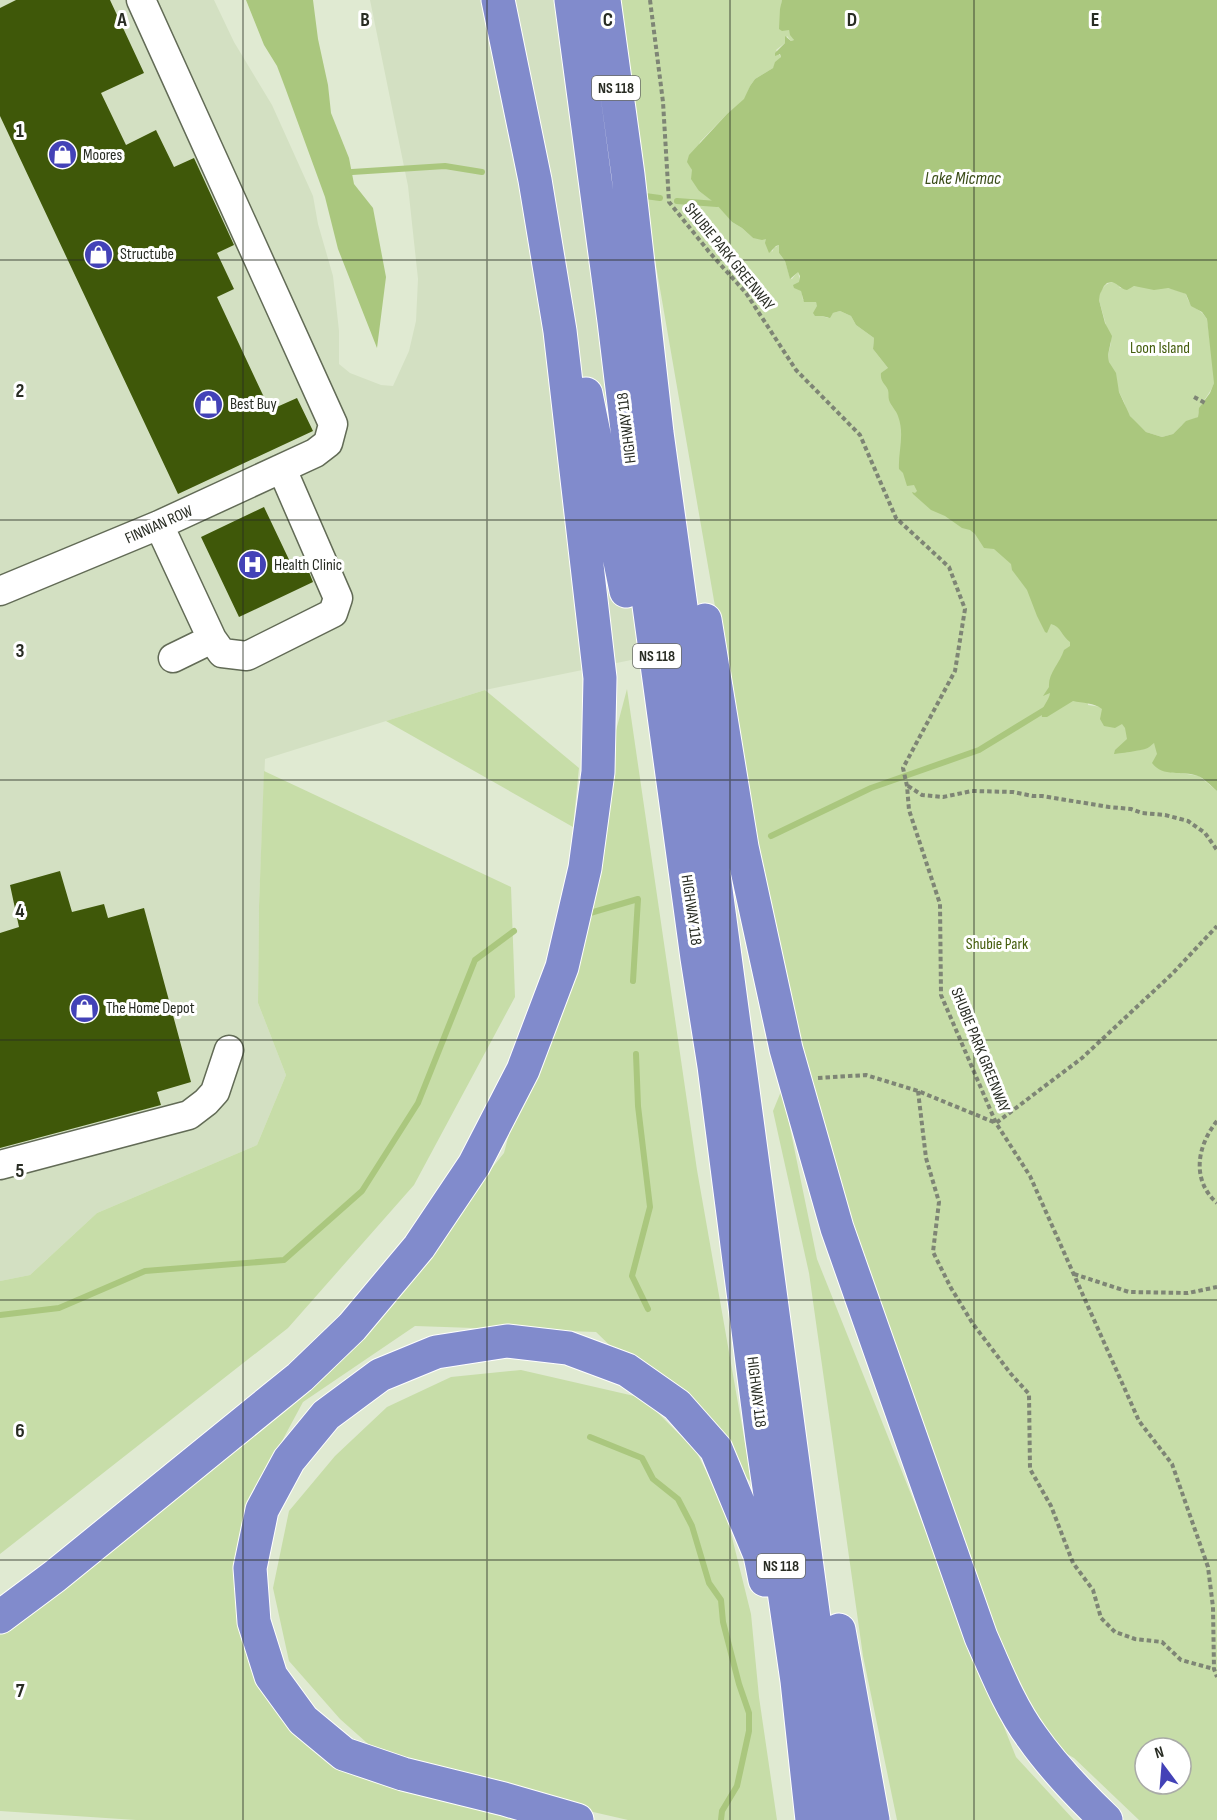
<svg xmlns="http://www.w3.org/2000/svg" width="1217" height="1820" font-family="'Sofia Sans Condensed',sans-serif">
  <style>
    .built { fill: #d3e0c2 }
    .green { fill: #c7dda8; fill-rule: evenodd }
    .water { fill: #aac77e; fill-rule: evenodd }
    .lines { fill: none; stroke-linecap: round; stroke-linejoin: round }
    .stream { stroke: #aac77e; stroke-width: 6 }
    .building { fill: #3f5809 }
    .minor-casing { stroke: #626b56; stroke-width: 31 }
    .highway-casing { stroke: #fff; stroke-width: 35 }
    .path { stroke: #7e8575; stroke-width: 4; stroke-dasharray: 4.5 3; stroke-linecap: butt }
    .minor { stroke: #fff; stroke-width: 28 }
    .highway { stroke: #818bcc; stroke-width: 33 }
    .grid { fill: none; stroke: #282c23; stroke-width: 1.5; stroke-opacity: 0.55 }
    .labels { text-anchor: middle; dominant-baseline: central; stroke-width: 6; stroke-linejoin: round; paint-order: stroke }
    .shield { fill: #fff; stroke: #686b65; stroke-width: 1.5 }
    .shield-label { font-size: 15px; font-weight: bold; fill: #282c23 }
    .poi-label { font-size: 16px; fill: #282c23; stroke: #fff; text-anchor: start }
    .street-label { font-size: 16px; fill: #282c23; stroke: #fff }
    .park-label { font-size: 16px; fill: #445d0d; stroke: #fff }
    .water-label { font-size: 18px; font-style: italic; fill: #3a4c18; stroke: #fff }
    .grid-label { font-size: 20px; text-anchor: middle; font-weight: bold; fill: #282c23; stroke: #fff; stroke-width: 6; stroke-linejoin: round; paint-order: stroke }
  </style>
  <rect width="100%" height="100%" fill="#e0ead2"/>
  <path class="built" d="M0,0h214l20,42 38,63 41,91 5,28 15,52 6,55v33l11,9 31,12 12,1 16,-35 7,-30 2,-42 -10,-93 -38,-186h221l84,651 -190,39 -220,69 -6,147 -1,97 28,72 -29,70 -160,68 -67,62 -30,6z"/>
  <path class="green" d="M610,0h172c-4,16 6,26 12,40l-3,1 -4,-5 -2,7 -9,7 5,7 -8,11 -18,11 -5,7 -5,13 -18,15 -27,28 -9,25 8,24 18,13 15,18 10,6 11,10 13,1 6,13 2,-4 5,-3v8l6,8 5,17 2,1 6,-8 5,29 13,2 6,14 6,2 5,-5 7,-2 11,5 5,9 18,13 -1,11 15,19 183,207 17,130 13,2 53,36 27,30 18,3 18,15v1029h-78l-65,-62 -43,-25 -222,-584zM1145,1748h36v36h-36z
    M1113,282l4,1 3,5c22,-4 47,-3 66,6 4,16 14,13 21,25l8,60c-2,14 -17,24 -17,38l-16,8 -9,9 -11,3 -16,-5 -13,-12 -6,-8 -3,-10 -5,-10 -10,-30 -1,-7 3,-12 -12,-43c0,-8 5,-17 14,-18z
    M627,689l70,481 55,313 -156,-151 -181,-6 -112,76 -28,52 -29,109 48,153 241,104h-399l-136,-9v-181l343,-277 161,-200z
    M485,690l94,78 -6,59 -187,-106z
    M264,771l247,116 4,110 -101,188 -126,143 -288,226v-273l30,-6 67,-62 160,-68 29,-70 -28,-72 1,-97z
    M782,1089l35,170 199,498 58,63h-177l-34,-164 -54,-383 -36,-162z
    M521,1370l122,28 53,53 29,58 26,105 8,83 18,123h-149l-235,-54 -53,-47 -51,-58 -16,-73 16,-77 46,-55 52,-49 64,-30z"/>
  <path class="water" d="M246,0h67l5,39 10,46 3,28 18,45 5,26 19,24 13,69 -9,71 -39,-99 -13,-52 -39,-107 -9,-24 -13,-21z
    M782,0h435v791c-6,-5 -13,-13 -19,-15 -16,-6 -35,2 -46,-13l5,-9 -3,-11c-3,2 -5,5 -9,6 -2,1 -28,5 -31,5l1,-4 12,-11 -2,-11 -3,-4 -7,4 -11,-2 -4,-7 2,-10c-7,-6 -20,-6 -29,-8l-26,16h-5c-2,-10 7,-15 8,-24l-7,3 6,-9c-1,-14 11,-24 15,-37l6,-4v-4c-8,-5 -9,-16 -19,-18l-4,9 -2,-1 -8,-16 -10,-26 -15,-20 -1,-6 -17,-15 -10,-1 -9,-14 -5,-4 -8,-2 -17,-12 -14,-6 -18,-16 -1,-2 3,1 2,-2 -3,-6 -7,1 -4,-13 -4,-4c-1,-18 6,-34 -1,-53 -2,-6 -7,-10 -9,-16 -1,-3 0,-7 -1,-10 -3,-7 -8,-8 -7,-17l7,-5 -15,-19 1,-11 -18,-13 -5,-9 -11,-5 -7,2 -3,5 -8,-2h-7l-2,-3 4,-7 -1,-4h-12l-3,-11 -7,-3 -1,-3 6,-3 1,-6 -2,-4 -8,7 -5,-18 -6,-8v-8l-3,1 -7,7 -4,-10 1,-4 -4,1 -9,-2 -11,-10 -10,-6 -16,-18 -17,-13 -8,-12 1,-9 -5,-8 2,-7 38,-41 17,-15 6,-13 5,-7 18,-11 2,-6 6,-5 -1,-3 -5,2v-3l10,-10v-7l6,5 3,-1 -4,-5 -1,-5 -7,1 -3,-2 1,-20zM1112,282c7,2 8,7 15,8l7,-4 20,4 14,-2 18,6 5,12 11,6 5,7 7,64 -4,10 -11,15 -1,9 -12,4 -13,13 -11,3 -16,-5 -16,-16 -11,-24 -3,-19 -7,-11 -1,-7 4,-19 -7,-13 -6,-23 1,-6 4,-8 3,-3z"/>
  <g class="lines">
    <path class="stream" d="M352,172l93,-6 37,6
      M645,196l15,2
      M677,201l40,3
      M771,836l100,-48 108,-38 67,-41
      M590,913l48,-14 -5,82
      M636,1054l2,52 12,101 -18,69 16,33
      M0,1315l59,-7 86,-37 139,-11 78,-69 56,-88 57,-143 39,-29
      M590,1437l52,21 11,21 25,20 14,27 17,57 12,17 2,22 16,62 10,29v18l-12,55 -15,25 -1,9"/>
  </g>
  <path class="building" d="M16,0h94l34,73 -43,20 25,52 30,-15 18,37 20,-9 40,87 -17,8 17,36 -17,8 53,113 27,-12 16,33 -135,63 -178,-378v-108z
    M264,507l29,61 12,-6 8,20 -74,35 -38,-80z
    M60,871l12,41 32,-8 4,14 36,-10 47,174 -34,10 4,13 -161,43v-215l19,-6 -9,-42z"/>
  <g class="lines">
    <defs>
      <path id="minor" d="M159,525l53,114 10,14 25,3 86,-43 5,-15 -56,-129
        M0,591l159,-66 156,-72 13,-10 5,-19 -192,-424
        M173,658l39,-19
        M0,1165l189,-50 17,-13 9,-10 14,-42"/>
      <path id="highway" d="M571,0l43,321 28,233 55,404 17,108 48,373 35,242 15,139
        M604,0l24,175 29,258 32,232 9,91 143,1064
        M586,394l40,197
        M705,620l37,227 44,202 51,179 144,409c15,34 29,70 51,100 21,30 47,57 74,83
        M0,1617l55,-41 245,-199 52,-50 67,-80 55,-82 49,-95 39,-103 23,-99 13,-96 2,-94 -40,-347 -25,-151 -37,-180
        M839,1630l34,190
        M577,1820l-73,-21 -101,-25 -59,-20 -41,-34 -32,-44 -17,-54 -4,-54 12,-58 27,-50 37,-45 54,-40 56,-23 71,-11 61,7 59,22 50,35 39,44 44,106 5,25"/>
    </defs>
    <use href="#minor" class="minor-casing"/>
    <use href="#highway" class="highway-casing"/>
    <path class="path" d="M650,0l13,102 6,100 41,51 36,40 50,77 64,65 36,83 53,49 16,42 -10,62 -52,97 4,18 2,24 31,94 1,91 55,128 34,53 109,245 33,43 36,103 5,40 1,62 3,8
      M1194,397l13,7
      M908,786l14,9 21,2 29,-6 41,1 20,4h9l67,11 22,2 11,4 23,2 23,6 17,12 12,17
      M818,1078l48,-3 52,16 78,32 86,-65 90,-84 45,-48
      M918,1091l8,67 13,44 -6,50 18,36 22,36 38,50 18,20 1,75 21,37 22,57 20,27 8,28 14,14 20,7 27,3 19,18 33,9
      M1217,1121c-20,25 -26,59 0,82
      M1074,1274l55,18 59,1 29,-6"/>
    <use href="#minor" class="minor"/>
    <use href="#highway" class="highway"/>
  </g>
  <path class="grid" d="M243,0v1820M487,0v1820M730,0v1820M974,0v1820M0,260h1217M0,520h1217M0,780h1217M0,1040h1217M0,1300h1217M0,1560h1217"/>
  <defs>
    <symbol id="shop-disc" viewBox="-11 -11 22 22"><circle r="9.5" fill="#4342b7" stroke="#fff"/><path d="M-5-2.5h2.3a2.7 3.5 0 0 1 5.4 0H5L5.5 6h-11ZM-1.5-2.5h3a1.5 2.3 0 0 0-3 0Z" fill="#fff"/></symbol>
    <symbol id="hospital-disc" viewBox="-11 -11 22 22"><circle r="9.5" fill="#4342b7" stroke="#fff"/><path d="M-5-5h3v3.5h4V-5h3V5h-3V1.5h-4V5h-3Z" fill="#fff"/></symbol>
  </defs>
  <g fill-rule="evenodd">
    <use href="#shop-disc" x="46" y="138" width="33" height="33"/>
    <use href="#shop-disc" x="82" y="238" width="33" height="33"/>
    <use href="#shop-disc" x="192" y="388" width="33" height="33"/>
    <use href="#hospital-disc" x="236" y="548" width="33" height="33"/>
    <use href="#shop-disc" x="68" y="992" width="33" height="33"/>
  </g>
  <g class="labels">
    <g class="shield">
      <rect x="592" y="76" width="48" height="24" rx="4.5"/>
      <rect x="633" y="644" width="48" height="24" rx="4.5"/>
      <rect x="757" y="1554" width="48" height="24" rx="4.5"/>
    </g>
    <g class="shield-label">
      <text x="616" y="88">NS 118</text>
      <text x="657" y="656">NS 118</text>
      <text x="781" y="1566">NS 118</text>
    </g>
    <g class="poi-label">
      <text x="83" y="155">Moores</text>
      <text x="120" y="254">Structube</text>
      <text x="230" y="404">Best Buy</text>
      <text x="274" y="565">Health Clinic</text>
      <text x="106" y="1008">The Home Depot</text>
    </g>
    <g class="street-label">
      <text transform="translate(729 257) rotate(51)">SHUBIE PARK GREENWAY</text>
      <text transform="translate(627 428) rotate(-97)">HIGHWAY 118</text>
      <text transform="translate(159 525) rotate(-24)">FINNIAN ROW</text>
      <text transform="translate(691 910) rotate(82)">HIGHWAY 118</text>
      <text transform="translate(980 1050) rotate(68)">SHUBIE PARK GREENWAY</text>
      <text transform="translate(756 1392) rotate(83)">HIGHWAY 118</text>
    </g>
    <g class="park-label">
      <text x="1160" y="348">Loon Island</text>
      <text x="997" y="944">Shubie Park</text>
    </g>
    <g class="water-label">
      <text x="963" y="178">Lake Micmac</text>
    </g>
  </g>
  <g class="grid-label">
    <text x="122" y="26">A</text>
    <text x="365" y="26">B</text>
    <text x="608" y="26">C</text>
    <text x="852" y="26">D</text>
    <text x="1095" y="26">E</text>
    <text x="20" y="137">1</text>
    <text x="20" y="397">2</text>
    <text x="20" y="657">3</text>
    <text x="20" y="917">4</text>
    <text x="20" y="1177">5</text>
    <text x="20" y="1437">6</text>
    <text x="20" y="1697">7</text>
  </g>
  <g transform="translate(1163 1766) rotate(344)"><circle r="28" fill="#ffffff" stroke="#a9aba7" stroke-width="1.5"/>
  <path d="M0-4.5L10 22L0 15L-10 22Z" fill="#4342b7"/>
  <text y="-9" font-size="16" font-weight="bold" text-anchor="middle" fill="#282c23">N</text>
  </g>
</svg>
